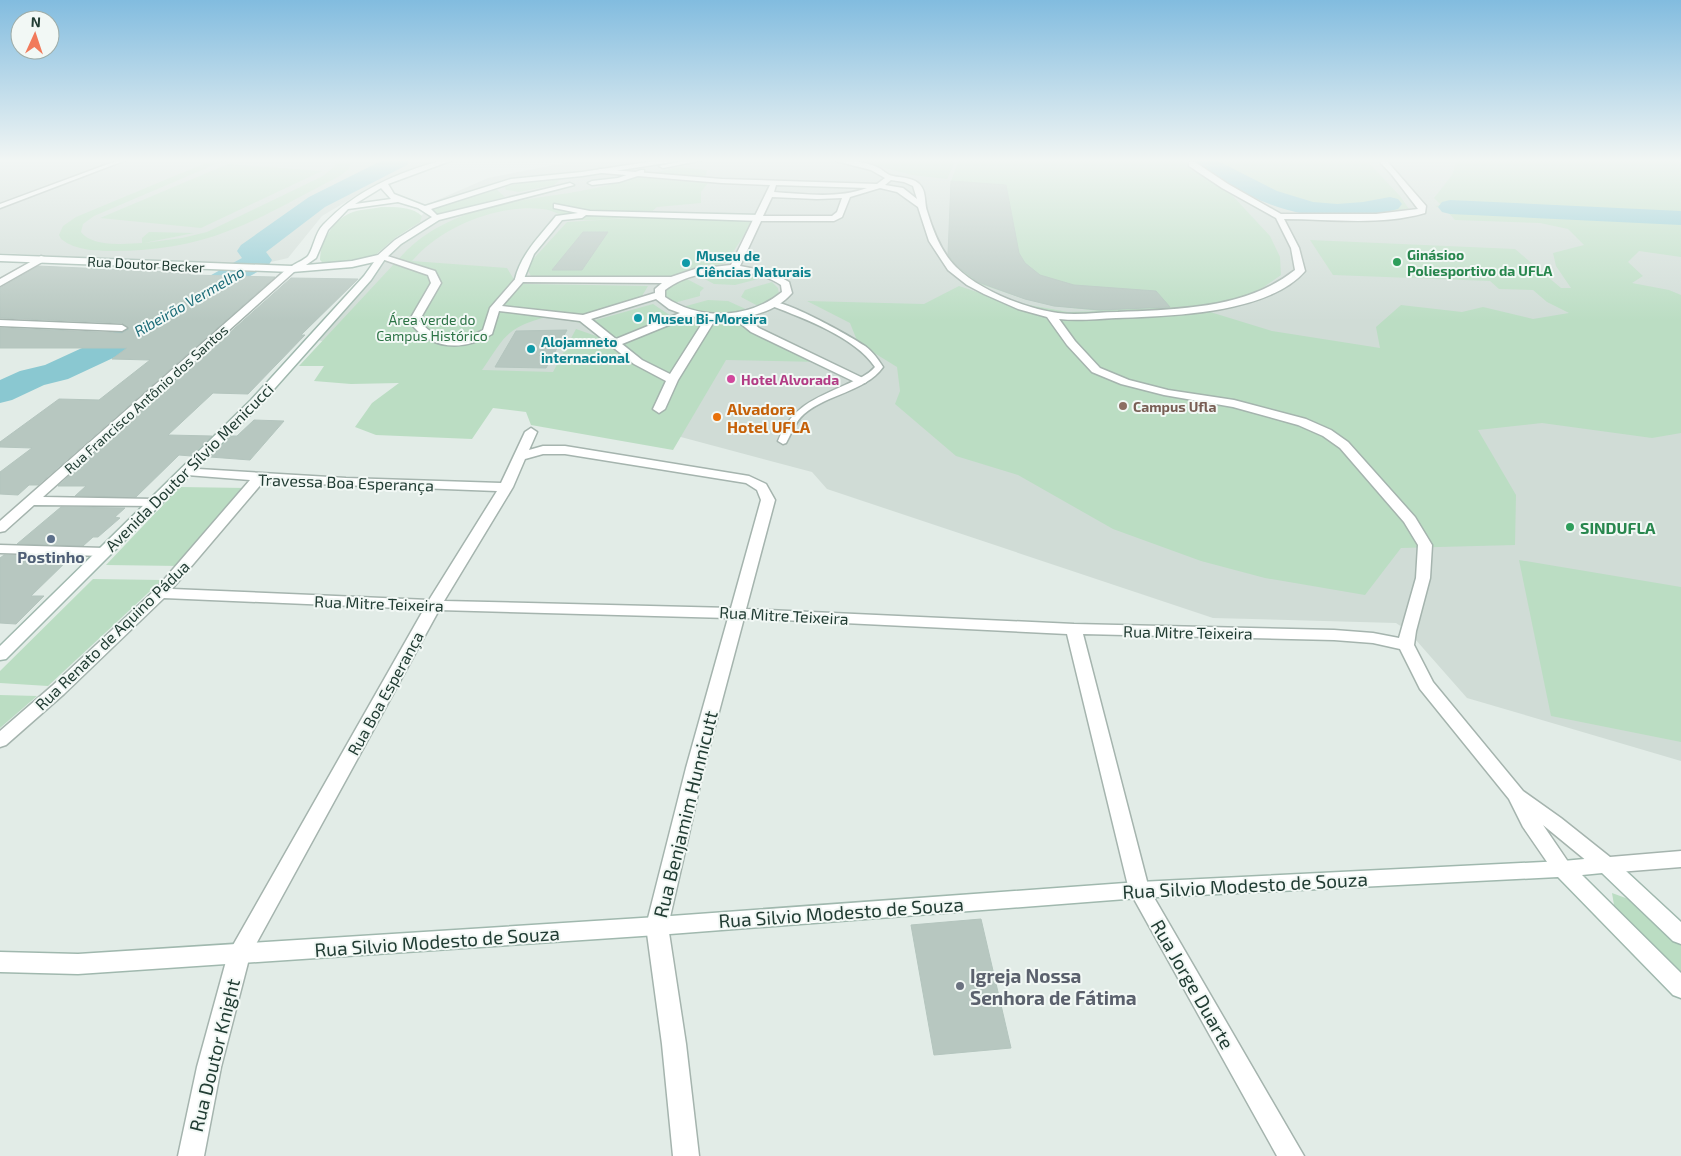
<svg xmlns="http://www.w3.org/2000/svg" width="1681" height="1156" font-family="'Exo 2',sans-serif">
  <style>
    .built { fill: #d0dcd6 }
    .green { fill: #bbddc3; fill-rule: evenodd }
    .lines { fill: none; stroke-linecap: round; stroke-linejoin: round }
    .river { fill: #8ac8d1; fill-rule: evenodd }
    .building { fill: #b7c7c0; stroke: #b4c5be }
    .lane-casing { stroke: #a5b4ae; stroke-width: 3 }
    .street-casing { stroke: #a5b4ae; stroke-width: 3 }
    .secondary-casing { stroke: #a0b8ae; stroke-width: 3 }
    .lane { fill: #fff; fill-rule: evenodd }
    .street { fill: #fff; fill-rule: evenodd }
    .secondary { fill: #fff; fill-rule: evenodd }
    .leisure-dot { fill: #2e9e5b; stroke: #f2f8f5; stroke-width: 2 }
    .culture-dot { fill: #0f9aa8; stroke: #f2f8f5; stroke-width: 2 }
    .hotel-dot { fill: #d1479c; stroke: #f2f8f5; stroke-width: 2 }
    .education-dot { fill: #8d6e63; stroke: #f2f8f5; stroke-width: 2 }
    .food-dot { fill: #e8710a; stroke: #f2f8f5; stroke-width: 2 }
    .service-dot { fill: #5c6f8a; stroke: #f2f8f5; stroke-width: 2 }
    .worship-dot { fill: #6b7280; stroke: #f2f8f5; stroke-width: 2 }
    .labels { text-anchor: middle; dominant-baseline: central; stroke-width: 4; stroke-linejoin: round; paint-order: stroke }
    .far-leisure-label { font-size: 14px; font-weight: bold; fill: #27864d; stroke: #f2f8f5; text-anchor: start }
    .far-culture-label { font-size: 14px; font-weight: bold; fill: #0d838f; stroke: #f2f8f5; text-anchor: start }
    .far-street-label { font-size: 14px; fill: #223d34; stroke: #f2f8f5 }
    .far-park-label { font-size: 14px; fill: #2c7345; stroke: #f2f8f5 }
    .far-hotel-label { font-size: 14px; font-weight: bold; fill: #b23c85; stroke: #f2f8f5; text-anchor: start }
    .far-education-label { font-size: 14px; font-weight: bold; fill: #785e54; stroke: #f2f8f5; text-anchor: start }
    .far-water-label { font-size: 15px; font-style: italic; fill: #1c6c78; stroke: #f2f8f5 }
    .food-label { font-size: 16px; font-weight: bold; fill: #c56008; stroke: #f2f8f5; text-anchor: start }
    .street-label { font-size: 16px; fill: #223d34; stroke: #f2f8f5 }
    .leisure-label { font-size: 16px; font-weight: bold; fill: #27864d; stroke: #f2f8f5; text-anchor: start }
    .service-label { font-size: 16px; font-weight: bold; fill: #4e5e75; stroke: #f2f8f5 }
    .near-street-label { font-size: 19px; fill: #223d34; stroke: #f2f8f5 }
    .near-worship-label { font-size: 19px; font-weight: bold; fill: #5b616d; stroke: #f2f8f5; text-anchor: start }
  </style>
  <rect width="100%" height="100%" fill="#e2ece7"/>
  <path class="built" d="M0,160h440l-18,5 -53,23 -47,28 -34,42 -34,8 -254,-13z
    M580,160h1101v601l-214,-63 -59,-67 -12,-8 -183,-5 -386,-129 -15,-17 -494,-132 115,-138 55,-24z"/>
  <path class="green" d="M213,160h20l-17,4 -122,52 -11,8 -2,8c11,15 44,12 61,11v-5l7,-6 45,1 -50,10 38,-5 25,-6 116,-56 11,-9 1,-3 -5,-4h20l1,2 -2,7 -11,8c-36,18 -72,40 -110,54 -35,14 -75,20 -112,20 -18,0 -40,0 -55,-12l-2,-4 4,-9 13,-9z
    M868,160h88l-9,19 -35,-4 -54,-14z
    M959,160h222l49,33 40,43 10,21 1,18 -23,16 -35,12 -67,7 51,1 65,20 108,17 -4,-21 25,-22 61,7 21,-5 50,12 36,-6 -22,-11 -14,-12 -34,-1 -9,-8 -157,-6 -23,-35 205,9 46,39h10l-15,-22 -3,-13 31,-8 -16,-16 -28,-6 -85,-3 -9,-10 -11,-4 6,-1 -7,-7 18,-23 5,-15h224v97l-42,-6 -11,11 15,14 -11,7 37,7 12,5v138l-29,5 -110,-15 -64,7 38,65 -1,50 -114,3 -36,47 -100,-17 -64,-17 -88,-32 -95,-54 -62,-19 -61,-52 5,-13 -3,-24 -39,-24 -8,-20 -43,-22 117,3 35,-18 42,14 67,12 32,-1 -46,-5 -29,-7 -54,-18 -23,-23 3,-77z
    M1199,160h167l34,36 9,13 -14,3 -88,-1 -72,-23z
    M228,164l94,7 -121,57 -101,-10z
    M677,167l30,3 -2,10 3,3 -7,9v11l-44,4 -9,8c-22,2 -46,6 -69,5 -12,0 -24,-10 -36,-11 -45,-5 -101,17 -131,52l95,7 8,13 12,3 121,2 -9,15 -48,19h5l57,-16 21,14 -47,21 61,-19 46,-1 89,43 -97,-2 -53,90 -142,-25 -5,-13 -33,-4 -21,31 -96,-4 -21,-8 17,-24 27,-20 -48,1 -37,-3 10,-15h-25l108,-116c43,-41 105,-49 162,-57 37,-6 73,-17 108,-26zM546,317l36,6 5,-2 30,17 -1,5 -40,-14 -23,43 -71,-2c23,-33 23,-42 64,-53z
    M544,179l16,1 -6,5 -35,7 -13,-2 -1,-2 1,-2z
    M496,189l9,8 -66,18 -8,-6z
    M381,207c14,0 30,-1 41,9l-2,6 -25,16 -23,20 -39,7 -10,-2 -3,-3c0,-19 15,-42 33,-48 9,-3 19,-3 28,-5z
    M632,218l122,2 -28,43 -68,16 -126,-1 -6,-11 41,-45z
    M731,271l35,6 -31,8 -21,-1 -17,-9z
    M685,278l19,10 -4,4v4l-30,8 -5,-6 -1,-8 5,-6z
    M772,282l6,6 1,7 -19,12 -19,-10 4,-7z
    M708,300l20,1 22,10 -37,4 -34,-7z
    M180,487l66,1 -65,78 -75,-1z
    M1519,560l162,27v155l-130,-26z
    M93,579l69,1 -114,106 -48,-3v-12z
    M0,695l37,1 -37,32z
    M1612,893l30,11 39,37v36l-66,-66z"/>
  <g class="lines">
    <path class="river" d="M383,160h27l-3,5 -82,42 -59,45 6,8 -4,6 -93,52 -47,33 -60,28 -24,6 -32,15 -12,3v-23l20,-9 25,-6 61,-28 49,-31 87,-48 -5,-7 4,-6 68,-48z
      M1190,160h26l61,31 36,11 24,2 26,-2 27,-5 8,2 4,5 -4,5c-66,17 -114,7 -173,-26 -11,-6 -27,-12 -35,-23z
      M1450,200l231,11v14l-231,-11 -8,-2 -4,-5 4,-5z"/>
  </g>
  <path class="building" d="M951,181l55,4 13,68 6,10 15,12 34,10 82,6 14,16 -70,3 -46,-4 -29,-7 -47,-17 -21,-16 -9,-12z
    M583,232h25l-26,38h-30z
    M38,266l154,7 -3,2 86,2 -237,208h-9l-11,10 -18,-1v-22l32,-24 -32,-1v-5l59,-43 40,1 51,-40 -38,-1 15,-11h-127v-20l122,5 7,-4 -7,-6 -122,-5v-30z
    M291,278l67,1 -57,56h4l-57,59 -35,-1 -45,42 44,1 -21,20 -12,-1 -43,42 -61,-1 11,-10h-28z
    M567,330l-21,38 -51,-1 21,-36z
    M254,420l30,1 -34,39 -40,-3 22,-21h5z
    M61,507l64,1 -10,9 5,1 -22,19h-5l-10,9 -66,-2z
    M4,555l67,2 -40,39h13l-28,28 -16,-1v-65z
    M981,919l30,129 -77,7 -23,-130z"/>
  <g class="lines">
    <defs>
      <path id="lane" d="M119,160h7l-126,48v-4z
        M772,302c16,-1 78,34 93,44 8,6 13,13 18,21 -18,25 -56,27 -79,47 -9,8 -12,18 -18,29l-3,1 -5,-3c13,-34 36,-42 67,-56 11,-5 22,-9 30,-18 -20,-30 -70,-48 -103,-61z"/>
      <path id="street" d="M832,160c13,-2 33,2 45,7 5,2 10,8 16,9 8,2 18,1 25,7 9,7 6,19 9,28 6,20 14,41 29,56 23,23 70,42 102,46 20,3 40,-1 60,-1 61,-3 128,-3 177,-42l-4,-22 -15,-30 -54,-30 -33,-22v-4h6l33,22 53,30h95l42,-5 -26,-34 -14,-15h8l40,46 -1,7c-44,13 -95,6 -141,6l15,29 6,23c-37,43 -136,45 -189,47 -19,1 -38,3 -57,1l16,22 25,27 29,12 39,10 66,10 72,19 25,11 17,12 67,75 17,28 -2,33 -14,53 -2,14 19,37 90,109 38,27 49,39 71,-6v16l-75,6 -7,-2 -56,-46 30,44 -3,6 -7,2 -7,-2 -33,-48 -14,-28 -89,-110 -20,-40 -27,-6 -39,-3 -251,-6 66,255 155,267h-27l-148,-266 -62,-256 -323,-16 -40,150 -36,158 18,118 13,112h-26l-11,-112 -16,-118 40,-158 42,-150 -289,-8 -189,345 -29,112 -17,89h-26l19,-89 31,-113 196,-345 -260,-11 -100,96 -58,51 -6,2v-16l52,-45 103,-96 95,-110 -63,-5 -5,-1 -2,-3 2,-3 164,10 155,5 24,-51 6,-4 6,4 -8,18 14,-4h22l184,30 17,8 9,16 -29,109 328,15 260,6 39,3 26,5 17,-60 2,-33 -14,-23 -64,-74 -17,-12 -25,-11 -65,-18 -69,-12 -43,-11 -29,-12 -25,-27 -20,-28 -29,-8 -34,-15 -17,-9 -19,-15 -19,-29 -11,-34 -21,-15 -17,-4 -30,9 -8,20 -8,4h-73l-21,45 31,6 18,10 3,11c-13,15 -29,20 -47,24l14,11 106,51 2,2 -2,2h-8l-106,-51 -16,-13 -20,1 -37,60 -13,29 -6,4 -6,-4 13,-28 -32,-17 -54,-43 -81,-10 -7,23c-30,18 -62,16 -83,-13l22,-38 -3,-8 -52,-18 5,-3 54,17 6,12 -22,38c19,21 40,23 64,9l7,-22 27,-31h154l24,-8 36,-4 39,-80 -48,-2 -120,-10 -4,-2 1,-2 123,10 155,5 8,-6 -14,-8zM891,180l13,2 9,4 4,13 -14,-11 -18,-3zM776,185l91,3c-29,11 -63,6 -93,4zM772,197l45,2 25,-1 -5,14 -5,4h-69zM734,271c17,2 33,4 47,14l1,7c-33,27 -82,29 -117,5v-7c21,-16 44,-18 69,-19zM523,282l139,1 -7,6v4l-72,22 -81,-9zM656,299l13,10 11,4 -64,26 -25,-20zM691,316l14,3 -35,55 -28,-14 -20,-16zM543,454h22l181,29 11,7 4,10 -30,108 -287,-7 69,-114 12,-28zM263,482l234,9 -68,109 -257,-11z
        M41,256l3,1v4l-44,25v-7z
        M292,266l3,1v4l-252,226 111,2 7,4 -2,3 -125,-1 -29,26 -5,1v-11l289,-254z
        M0,320l122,5 5,3 -5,3 -122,-5z
        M0,545l104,3 5,1 2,3 -2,3 -5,1 -104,-3z"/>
      <path id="secondary" d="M443,160h10l-65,24 6,10 31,12 86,-27 71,-7 79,-12h15l-4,2 -90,14 -70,7 -81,26 6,6 133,-32 4,2 -135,35 -38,24 -16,15 -14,21 -112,126 -253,253 -6,1v-14l251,-246 113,-124 10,-14 -22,5 -60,5 -292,-11v-6l292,11c4,-3 12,-6 16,-10 6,-9 7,-23 15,-31 33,-35 74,-52 120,-65zM381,188l10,11 -36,5zM398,202l20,6 14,9 -37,23 -17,15 -26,6 -46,4 10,-7 12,-28 20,-21z
        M689,160h14l-40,8 -4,-2z
        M641,170h3v4l-25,8 -27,3 -4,-2 4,-2 26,-3z
        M554,204l36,7 170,4 4,3 -4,3 -174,-6 -4,3 -20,2 -28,34 -11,27h-6l-2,-2c6,-25 25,-43 41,-63l22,-3 -24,-5z
        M1606,857l7,2 68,63v22l-8,-3 -71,-68 -20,2 99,98v25l-8,-3 -115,-118 -419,21 -482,37 -579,39 -78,-2v-20l78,2 579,-37 482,-35 424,-21z"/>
    </defs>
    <use href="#lane" class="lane-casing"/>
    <use href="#street" class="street-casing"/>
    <use href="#secondary" class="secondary-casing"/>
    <use href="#lane" class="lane"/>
    <use href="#street" class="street"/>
    <use href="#secondary" class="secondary"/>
  </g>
  <linearGradient id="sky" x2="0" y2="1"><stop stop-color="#82bcdf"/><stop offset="0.5" stop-color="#f2f6f4"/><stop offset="1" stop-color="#f2f6f4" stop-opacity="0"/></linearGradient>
  <rect width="1681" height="321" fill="url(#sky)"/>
  <g class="leisure-dot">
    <circle cx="1397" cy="262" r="5"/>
    <circle cx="1570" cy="527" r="5"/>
  </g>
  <g class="culture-dot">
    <circle cx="686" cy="263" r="5"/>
    <circle cx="638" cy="318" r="5"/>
    <circle cx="531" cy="349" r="5"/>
  </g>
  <circle class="hotel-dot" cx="731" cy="379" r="5"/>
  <circle class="education-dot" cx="1123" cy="406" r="5"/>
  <circle class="food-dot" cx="717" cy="417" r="5"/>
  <circle class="service-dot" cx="51" cy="539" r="5"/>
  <circle class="worship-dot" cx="960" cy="986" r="5"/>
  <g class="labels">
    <g class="far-leisure-label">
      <text x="1407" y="254">Ginásioo<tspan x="1407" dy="16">Poliesportivo da UFLA</tspan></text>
    </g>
    <g class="far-culture-label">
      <text x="696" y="255">Museu de<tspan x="696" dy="16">Ciências Naturais</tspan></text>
      <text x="648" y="318">Museu Bi-Moreira</text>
      <text x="541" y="341">Alojamneto<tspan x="541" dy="16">internacional</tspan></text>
    </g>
    <g class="far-street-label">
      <text transform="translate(146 264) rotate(3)">Rua Doutor Becker</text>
      <text transform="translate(146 399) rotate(-42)">Rua Francisco Antônio dos Santos</text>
    </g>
    <g class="far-park-label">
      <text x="432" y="319">Área verde do<tspan x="432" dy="16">Campus Histórico</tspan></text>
    </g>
    <g class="far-hotel-label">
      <text x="741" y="379">Hotel Alvorada</text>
    </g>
    <g class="far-education-label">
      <text x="1133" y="406">Campus Ufla</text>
    </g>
    <g class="far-water-label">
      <text transform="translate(189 301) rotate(-30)">Ribeirão Vermelho</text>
    </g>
    <g class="food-label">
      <text x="727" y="408">Alvadora<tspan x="727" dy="18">Hotel UFLA</tspan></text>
    </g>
    <g class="street-label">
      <text transform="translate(189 467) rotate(-45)">Avenida Doutor Sílvio Menicucci</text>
      <text transform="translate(346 482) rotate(2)">Travessa Boa Esperança</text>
      <text transform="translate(379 603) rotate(2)">Rua Mitre Teixeira</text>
      <text transform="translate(784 615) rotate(3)">Rua Mitre Teixeira</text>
      <text transform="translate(1188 632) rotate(1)">Rua Mitre Teixeira</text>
      <text transform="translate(112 635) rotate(-44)">Rua Renato de Aquino Pádua</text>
      <text transform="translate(385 693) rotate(-61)">Rua Boa Esperança</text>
    </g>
    <g class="leisure-label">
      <text x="1580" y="527">SINDUFLA</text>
    </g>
    <g class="service-label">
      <text x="51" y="556">Postinho</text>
    </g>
    <g class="near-street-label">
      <text transform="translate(685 814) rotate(-76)">Rua Benjamim Hunnicutt</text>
      <text transform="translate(1245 885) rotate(-3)">Rua Silvio Modesto de Souza</text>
      <text transform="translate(841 912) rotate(-4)">Rua Silvio Modesto de Souza</text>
      <text transform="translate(437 941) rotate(-4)">Rua Silvio Modesto de Souza</text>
      <text transform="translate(1193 984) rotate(60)">Rua Jorge Duarte</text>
      <text transform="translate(214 1055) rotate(-76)">Rua Doutor Knight</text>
    </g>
    <g class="near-worship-label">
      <text x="970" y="975">Igreja Nossa<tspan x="970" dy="22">Senhora de Fátima</tspan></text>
    </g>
  </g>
  <g transform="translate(35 35) rotate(3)"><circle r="24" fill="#f2f8f5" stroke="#9fada8"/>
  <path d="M0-4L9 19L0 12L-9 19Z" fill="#f17a5b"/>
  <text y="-8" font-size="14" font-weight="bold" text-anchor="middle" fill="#223d34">N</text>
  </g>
</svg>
